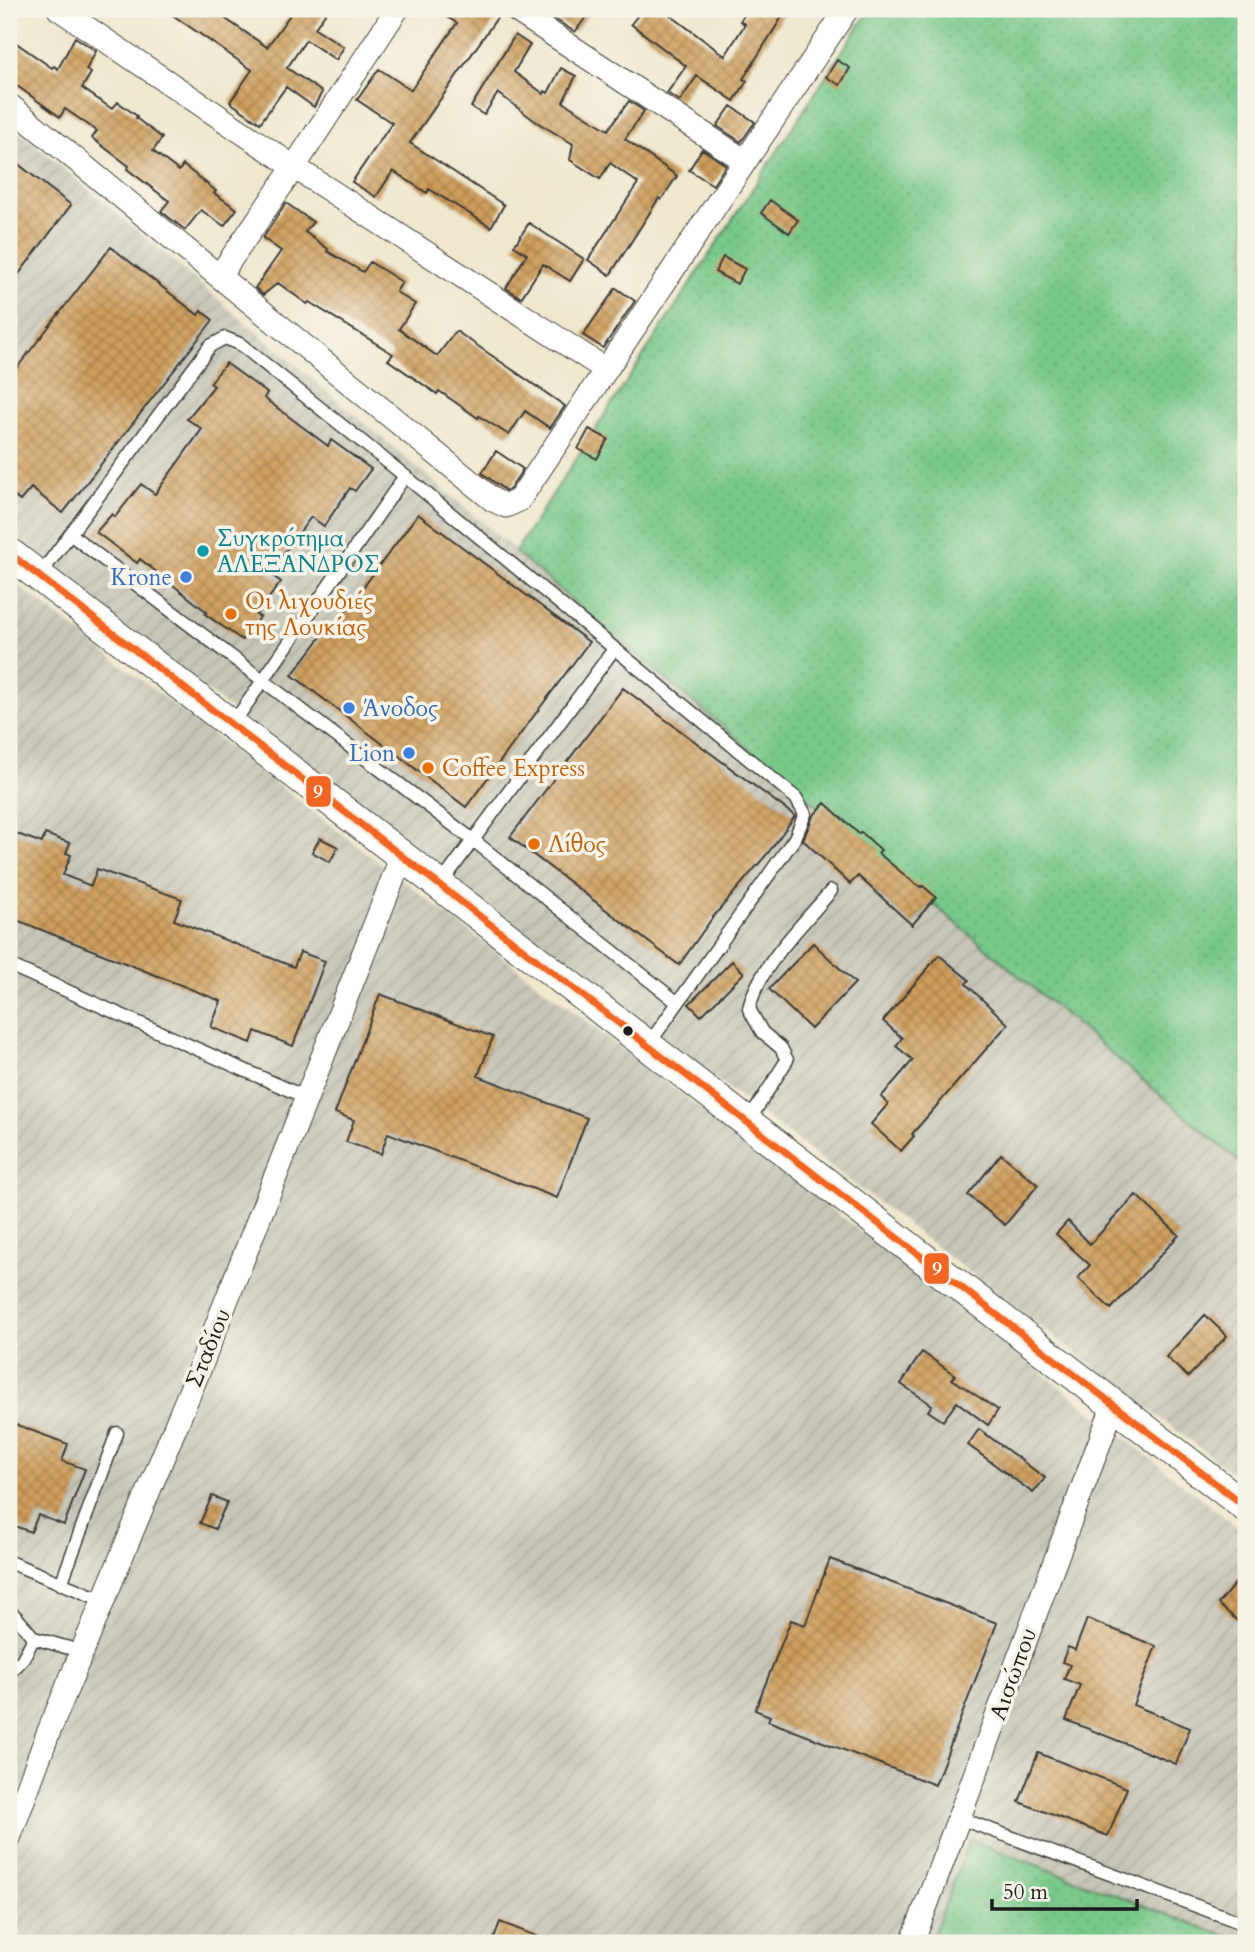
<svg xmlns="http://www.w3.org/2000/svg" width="1255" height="1952" font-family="Cardo,serif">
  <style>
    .industrial { fill: url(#industrial-furrows) }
    .grass { fill: url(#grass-dots); stroke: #4a7252; stroke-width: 2 }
    .building { fill: url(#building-cross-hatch) }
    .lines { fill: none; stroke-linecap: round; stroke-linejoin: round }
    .service-casing { stroke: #3c3b37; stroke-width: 15 }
    .minor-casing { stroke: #3c3b37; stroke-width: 25 }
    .tertiary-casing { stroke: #3c3b37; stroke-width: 32 }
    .service { stroke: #fff; stroke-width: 12 }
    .minor { stroke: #fff; stroke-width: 23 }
    .tertiary { stroke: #fff; stroke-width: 30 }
    .bus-1-casing { stroke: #f7f3e8; stroke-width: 12 }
    .bus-1 { stroke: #f26522; stroke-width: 7 }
    .culture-dot { fill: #0f9aa8; stroke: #f7f3e8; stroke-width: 2.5 }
    .shop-dot { fill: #3f7fe0; stroke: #f7f3e8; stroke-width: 2.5 }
    .food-dot { fill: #e8710a; stroke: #f7f3e8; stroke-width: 2.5 }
    .bus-dot { fill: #1c1c1c; stroke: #f7f3e8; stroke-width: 2.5 }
    .labels { text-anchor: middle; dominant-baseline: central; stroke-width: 7; stroke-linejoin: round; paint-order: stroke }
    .culture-label { font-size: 23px; fill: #0d838f; stroke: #f7f3e8; text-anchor: start }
    .shop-label { font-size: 23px; fill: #366cbe; stroke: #f7f3e8; text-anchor: end }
    .food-label { font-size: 23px; fill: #c56008; stroke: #f7f3e8; text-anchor: start }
    .street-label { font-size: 23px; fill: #1c1c1c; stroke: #f7f3e8 }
    .line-badge { stroke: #f7f3e8; stroke-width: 2.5 }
    .badge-label { font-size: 19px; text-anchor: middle; font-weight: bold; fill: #fff }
  </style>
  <defs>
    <pattern id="industrial-furrows" width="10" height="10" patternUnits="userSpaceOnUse" patternTransform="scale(1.75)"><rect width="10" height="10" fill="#c7c5b8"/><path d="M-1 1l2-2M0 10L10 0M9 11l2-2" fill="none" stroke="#aaa99e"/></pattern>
    <pattern id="grass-dots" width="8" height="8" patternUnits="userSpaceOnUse" patternTransform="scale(1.75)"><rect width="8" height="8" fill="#77c889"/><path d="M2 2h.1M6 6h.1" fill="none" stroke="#66ab76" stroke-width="1.8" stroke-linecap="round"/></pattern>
    <pattern id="building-cross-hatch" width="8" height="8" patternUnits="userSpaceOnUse" patternTransform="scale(1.75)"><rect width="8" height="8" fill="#cf9e5b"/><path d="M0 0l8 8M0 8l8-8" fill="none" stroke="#a7804a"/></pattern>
  </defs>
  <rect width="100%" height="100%" fill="#f7f3e8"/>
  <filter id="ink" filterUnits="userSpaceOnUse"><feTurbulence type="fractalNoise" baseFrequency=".0143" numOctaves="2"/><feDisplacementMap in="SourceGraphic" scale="14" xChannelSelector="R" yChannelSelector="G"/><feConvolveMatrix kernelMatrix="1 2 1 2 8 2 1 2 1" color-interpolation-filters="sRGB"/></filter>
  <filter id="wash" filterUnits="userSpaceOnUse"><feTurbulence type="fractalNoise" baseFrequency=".00686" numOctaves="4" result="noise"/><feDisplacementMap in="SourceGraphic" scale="28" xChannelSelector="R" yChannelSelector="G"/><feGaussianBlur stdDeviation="1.57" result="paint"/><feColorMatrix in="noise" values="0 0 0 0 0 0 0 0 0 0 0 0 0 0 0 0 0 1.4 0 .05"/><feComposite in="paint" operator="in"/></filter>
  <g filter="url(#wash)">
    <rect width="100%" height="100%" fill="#efe8cf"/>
    <path class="industrial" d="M9,123l1237,1044v316l-1237,-943z
      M9,579l931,713 306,242v409l-276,-103 -40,103h-921z"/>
    <path class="grass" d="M870,9h376v1158l-731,-615z
      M970,1840l274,103h-314z"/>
    <g id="blocks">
      <path class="building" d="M164,9h47l56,38 27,-38h34l-13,19 29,19 -8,13 -30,-20 -19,28 35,24 -8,15 -28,-20 -26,36 -30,-21 22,-32z
        M433,9h67l1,3 -91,131 94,62 -13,22 -62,-38 -2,4 -34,-22 -17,26 -24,-15 40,-59 -35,-23 22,-31 32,21 46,-67z
        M539,9h53l-17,23z
        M643,9h19l63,47 20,-32 -5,-3 9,-12h38l-44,70 4,2 -13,20 -37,-25 -17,25 -13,-8 19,-27 -55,-42z
        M515,35l15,10 -16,27 30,22 1,-3 3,2 13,-25 15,8 -13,26 45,28 21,-29 15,10 -19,28 52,37 -16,24 -2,-2 -49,77 -22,-15 50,-77 -28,-20 -10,16 -30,-19 3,-16 -38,-23 -37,-28 -14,22 -13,-8z
        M75,37l21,14 -10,19 5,3 -9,15 30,21 6,-7 19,14 -1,2 26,20 -9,13 26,20 4,-6 33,26 -2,2 23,16 -13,17 -23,-16 -16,20 -24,-19 8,-10 -42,-32 2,-3 -37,-28 5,-7 -32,-22 -5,8 -51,-37v-42l43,30 2,-2 4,3z
        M837,60l13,8 -10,17 -14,-8z
        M731,106l24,16 -14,20 -24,-16z
        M702,149l24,16 -13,20 -24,-15z
        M9,157l62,48 -62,82z
        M770,200l28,20 -9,13 -28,-20z
        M286,203l27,19 -8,10 23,17 -1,2 36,21 7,-10 32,20 -6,10 19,12 -16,25 38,27 19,-25 109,75 -15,22 -25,-17 -16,24 -30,-19 -1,2 -39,-27 -2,3 -49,-34 5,-6 -84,-52 -2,2 -29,-21 -15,12 -8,-7 26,-37 -18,-13z
        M529,223l55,36 -14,22 -27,-17 -22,34 -15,-10 21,-34 -13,-8z
        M111,247l87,68 3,-4 12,9 -150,193 -32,-25 -11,13 -11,-9v-114z
        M723,257l22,12 -8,15 -22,-12z
        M616,288l19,13 -32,47 -20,-13z
        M226,363l41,30 -3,5 64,48 3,-6 40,29 -16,22 -5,-3 -26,38 -13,-9 -42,56 12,9 -25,33 4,2 -18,23 -37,-26 2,-2 -67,-53 -3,4 -41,-31 16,-18 3,3 26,-33 14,10 47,-65 -15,-10 27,-33 -4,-3z
        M589,429l19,10 -11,20 -19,-10z
        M496,451l27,18 -13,20 -4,2 -24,-18z
        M418,514l171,128 -123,165 -174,-132 38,-50 3,3z
        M623,688l172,128 -27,37 -55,64 -34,48 -169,-128z
        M825,803l34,31 2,-2 20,18 -3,3 35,29 8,5 2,-1 13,11 -24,28 -54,-49 -8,8 -47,-44 10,-24z
        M9,831l33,12 3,-9 25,9 -4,10 5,2 -8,20 28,11 6,-17 85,30 -8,21 120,47 6,-15 25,9 -32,85 -38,-15 -4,12 -40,-16 10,-26 -212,-84z
        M320,838l18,9 -8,15 -18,-10z
        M813,943l42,40 -44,46 -42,-40z
        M939,955l30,25 -3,4 42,40 -96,110 2,2 -13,15 -30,-27 17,-20 -7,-7 32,-37 -17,-14 6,-8 -19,-17z
        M732,961l12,12 -43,43 -12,-12z
        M380,994l113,43 -15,39 109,42 -30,80 -169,-65 -7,21 -35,-12 8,-22 -19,-7z
        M1001,1154l37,31 -33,40 -37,-30z
        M1136,1195l43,40 -68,74 -33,-31 12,-13 -34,-31 12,-13 22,23z
        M1205,1315l22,21 -39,41 -22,-20z
        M922,1352l33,23 -3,4 46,31 -10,15 -31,-23 -14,19 -15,-10 4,-6 -31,-21z
        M9,1422l59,22 -6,17 23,8 -21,56 -26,-10 -7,17 -22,-8z
        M979,1429l66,49 -12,15 -65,-48z
        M212,1496l15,6 -12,27 -15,-6z
        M830,1559l167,64 -62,162 -167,-64 2,-5 -15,-6 36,-90 14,5z
        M1246,1570v58l-28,-24z
        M1087,1619l69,27 -23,59 57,23 -14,36 -110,-44 14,-35 -16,-6 6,-14 -8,-3 6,-15 7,3z
        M1038,1753l89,35 -19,48 -89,-34z
        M500,1922l51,20v1h-59z"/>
    </g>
  </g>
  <g filter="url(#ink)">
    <use href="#blocks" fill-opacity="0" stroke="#3c3b37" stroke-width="2"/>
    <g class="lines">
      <defs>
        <path id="service" d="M405,476l391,322 9,16 -10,24 -147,207
          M70,534l403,306 205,163
          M39,576l171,-230 15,-8 15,6 165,132 -173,249
          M440,885l174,-236
          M9,965l298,133
          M748,1122l39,-62 -6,-12 -19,-16 -13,-23c8,-41 55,-86 82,-118
          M9,1562l96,39
          M61,1584l56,-151
          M9,1611l7,6 18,21 49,14
          M9,1673l13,-13 12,-22
          M959,1818l286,106"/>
        <path id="minor" d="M59,9l235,158 311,202
          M514,9l231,152
          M9,105l484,395 13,6 13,-6 328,-491
          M220,275l74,-108 103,-158
          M9,1838l38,-102 154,-371 201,-509
          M912,1943l202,-539"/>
        <path id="tertiary" d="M9,553l1237,954"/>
      </defs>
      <use href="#service" class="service-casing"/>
      <use href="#minor" class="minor-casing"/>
      <use href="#tertiary" class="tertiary-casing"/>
      <use href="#service" class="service"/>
      <use href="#minor" class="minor"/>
      <use href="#tertiary" class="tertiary"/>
      <defs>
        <path id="bus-1" d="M9,553l1237,954"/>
      </defs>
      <use href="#bus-1" class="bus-1-casing"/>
      <use href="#bus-1" class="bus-1"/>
    </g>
  </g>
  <circle class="culture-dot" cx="203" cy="551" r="7"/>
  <g class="shop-dot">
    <circle cx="186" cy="577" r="7"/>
    <circle cx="349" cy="708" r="7"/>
    <circle cx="409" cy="753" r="7"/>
  </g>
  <g class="food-dot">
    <circle cx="231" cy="614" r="7"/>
    <circle cx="428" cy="768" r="7"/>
    <circle cx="534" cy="844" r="7"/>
  </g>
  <circle class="bus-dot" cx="628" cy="1031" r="6"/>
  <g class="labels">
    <g class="culture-label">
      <text x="217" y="538">Συγκρότημα<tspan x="217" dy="26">ΑΛΕΞΑΝΔΡΟΣ</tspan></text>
    </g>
    <g class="shop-label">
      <text x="172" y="577">Krone</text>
      <text x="363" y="708" text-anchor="start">Άνοδος</text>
      <text x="395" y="753">Lion</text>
    </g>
    <g class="food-label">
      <text x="245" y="601">Οι λιχουδιές<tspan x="245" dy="26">της Λουκίας</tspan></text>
      <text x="442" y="768">Coffee Express</text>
      <text x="548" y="844">Λίθος</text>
    </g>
    <g class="street-label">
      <text transform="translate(208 1348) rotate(-68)">Σταδίου</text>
      <text transform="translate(1013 1674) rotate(-70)">Αισώπου</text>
    </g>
  </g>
  <g class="line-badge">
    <rect x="305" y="775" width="27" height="33" rx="7" fill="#f26522"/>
    <rect x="923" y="1252" width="27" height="33" rx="7" fill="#f26522"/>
  </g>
  <g class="badge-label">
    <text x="318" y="798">9</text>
    <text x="937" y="1275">9</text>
  </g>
  <rect width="1255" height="1952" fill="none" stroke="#f7f3e8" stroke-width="35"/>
  <path d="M992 1899v10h145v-10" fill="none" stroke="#1c1c1c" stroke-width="3.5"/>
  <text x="1003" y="1899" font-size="21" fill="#1c1c1c" stroke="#f7f3e8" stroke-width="5" paint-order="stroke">50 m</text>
</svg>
